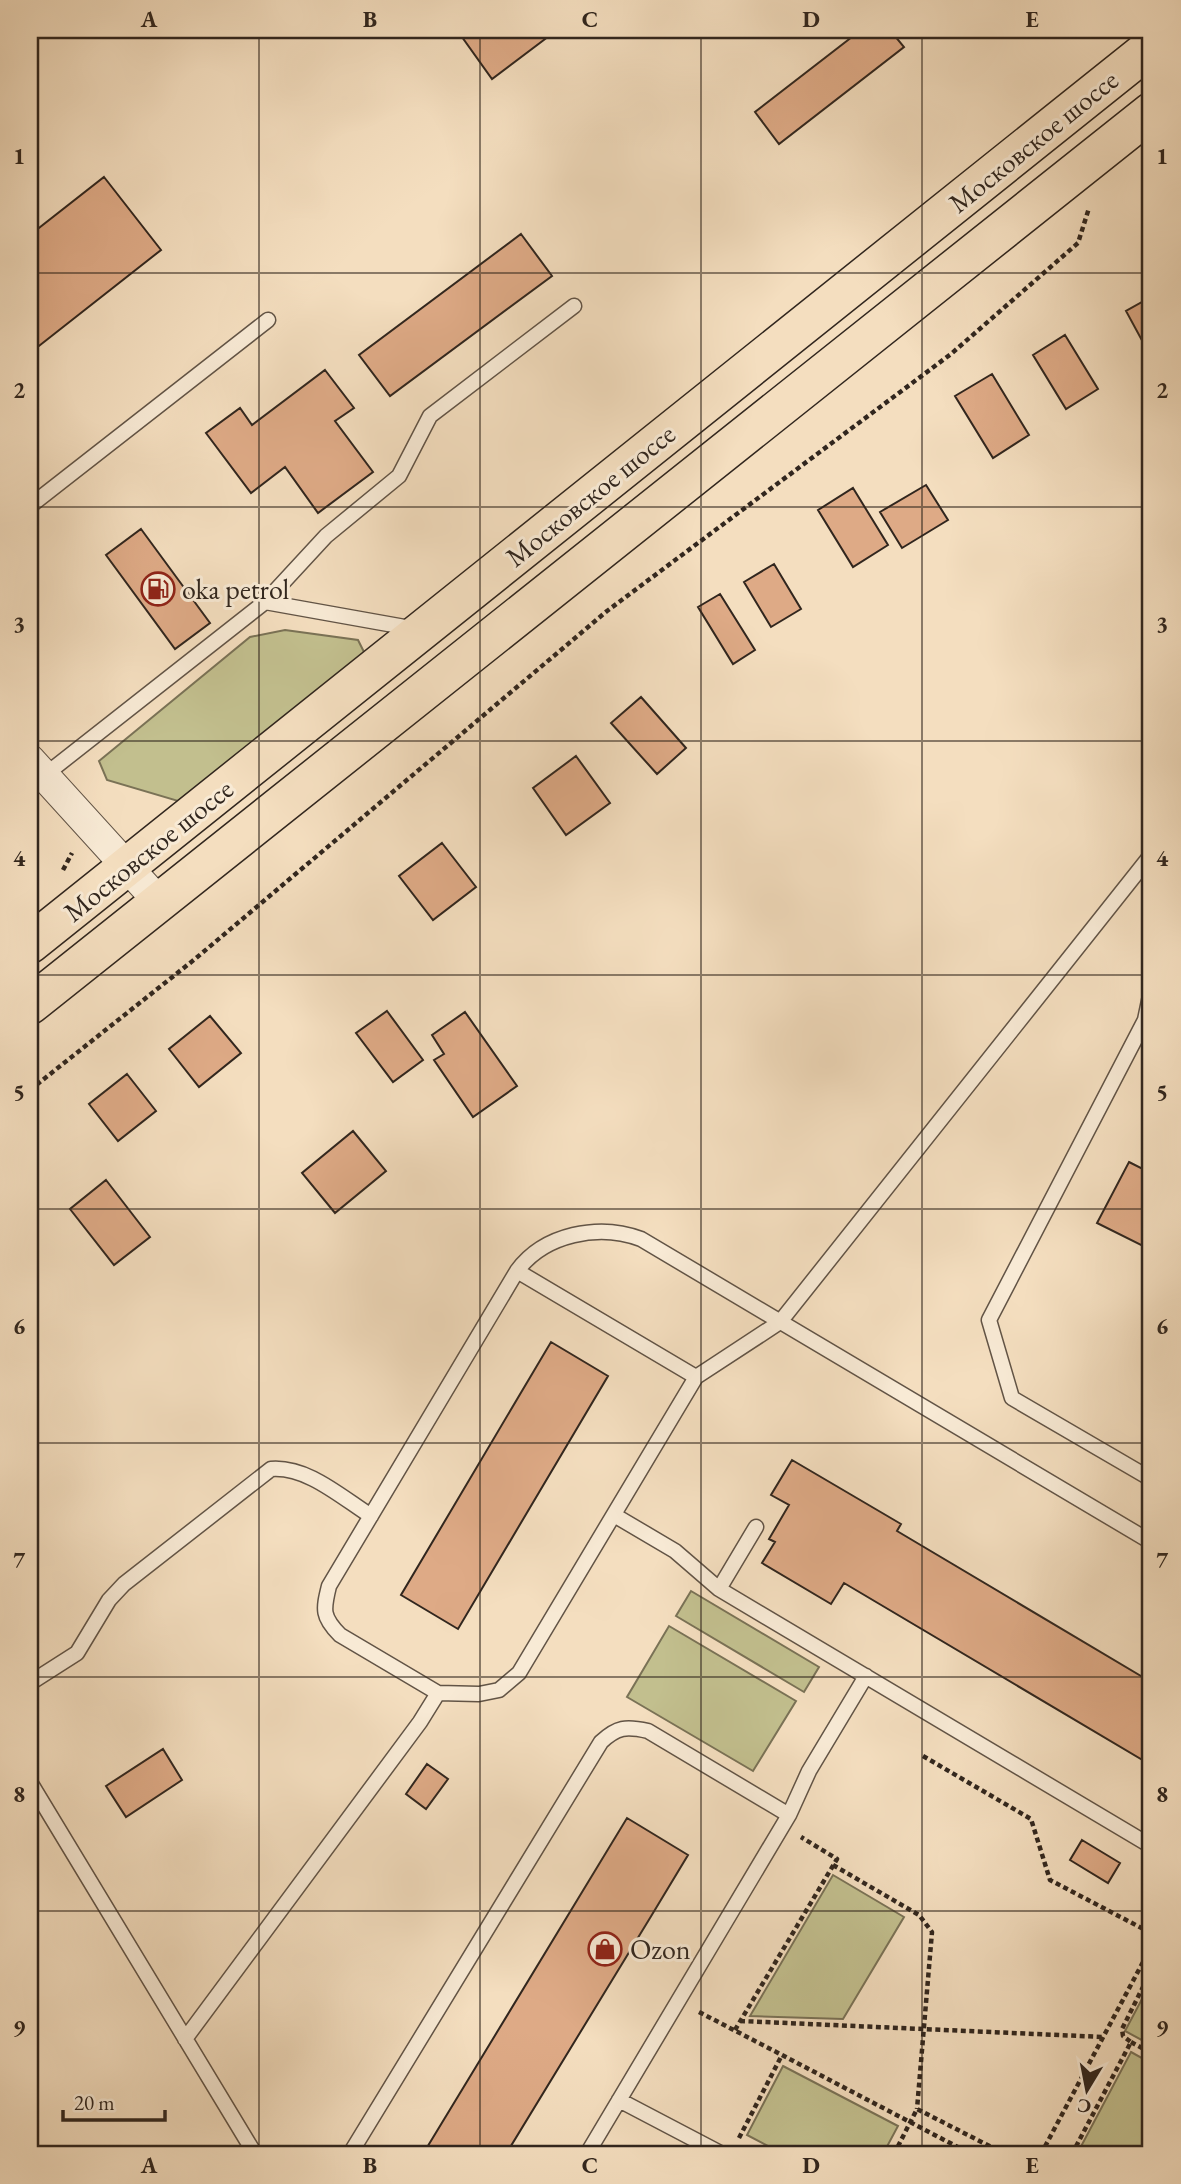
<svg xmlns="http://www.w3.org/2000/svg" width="1181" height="2184" font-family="'EB Garamond',serif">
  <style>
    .green { fill: #c2bf8e; stroke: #7a7256; stroke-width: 2 }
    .building { fill: #deaa86; stroke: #31261e; stroke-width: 2 }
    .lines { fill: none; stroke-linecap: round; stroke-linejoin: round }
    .service-casing { stroke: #625446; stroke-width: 17 }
    .minor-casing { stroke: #625446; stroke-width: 32 }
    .primary-casing { stroke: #31261e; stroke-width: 41 }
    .path { stroke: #31261e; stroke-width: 4.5; stroke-dasharray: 5 3.5; stroke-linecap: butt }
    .service { stroke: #f8ead5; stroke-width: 14 }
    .minor { stroke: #f8ead5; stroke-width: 30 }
    .primary { stroke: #f4debf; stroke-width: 38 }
    .grid { fill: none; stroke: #31261e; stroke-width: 2; stroke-opacity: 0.55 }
    .labels { text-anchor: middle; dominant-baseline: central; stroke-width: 6; stroke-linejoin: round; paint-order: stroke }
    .street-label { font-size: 28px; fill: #31261e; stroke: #f8ead5 }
    .poi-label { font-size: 28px; fill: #31261e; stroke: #f8ead5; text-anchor: start }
    .neatline { fill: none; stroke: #31261e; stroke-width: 2.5 }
    .grid-label { font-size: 23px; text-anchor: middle; font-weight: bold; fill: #31261e }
  </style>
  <rect width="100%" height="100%" fill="#f4debf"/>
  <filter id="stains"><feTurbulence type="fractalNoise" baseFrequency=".00286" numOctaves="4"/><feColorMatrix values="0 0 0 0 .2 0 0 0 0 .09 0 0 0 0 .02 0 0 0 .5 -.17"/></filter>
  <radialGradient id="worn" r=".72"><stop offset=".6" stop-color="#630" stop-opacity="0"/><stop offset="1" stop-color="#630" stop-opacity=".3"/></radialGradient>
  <path class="green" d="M285,630l73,10 7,14 -187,147 -71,-21 -8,-19 151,-124z
    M691,1591l128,76 -15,25 -128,-76z
    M669,1626l127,75 -43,70 -126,-74z
    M833,1875l71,42 -61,102 -93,-3z
    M1151,1982v63l-26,-14z
    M1131,2052l20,11v72l-10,19h-64z
    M783,2066l115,60 -15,28h-100l-36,-19z"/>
  <path class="building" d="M457,30h100l-65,49z
    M861,30h29l14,17 -125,97 -24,-32z
    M104,177l57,73 -131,103v-118z
    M521,234l31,42 -162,120 -31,-41z
    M1151,297v60l-25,-46z
    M1065,335l33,54 -32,20 -33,-54z
    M325,370l29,38 -19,13 38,51 -55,41 -33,-46 -34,26 -45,-60 34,-25 12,17z
    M992,374l37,61 -36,23 -38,-62z
    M926,485l22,35 -46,28 -22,-36z
    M853,488l35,57 -35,22 -35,-57z
    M141,529l69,94 -35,26 -69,-94z
    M774,564l27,45 -30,18 -27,-45z
    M720,594l35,56 -22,14 -35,-57z
    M641,697l45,51 -29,26 -46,-51z
    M576,756l34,47 -44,32 -33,-47z
    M442,843l34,44 -43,33 -34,-44z
    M387,1011l36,49 -30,22 -37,-49z
    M465,1012l52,74 -44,31 -39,-57 10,-6 -12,-19z
    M210,1016l31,37 -42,34 -30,-38z
    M127,1074l29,37 -38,30 -29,-37z
    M353,1131l33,40 -51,42 -33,-40z
    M1129,1162l22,11v77l-54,-27z
    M106,1180l44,57 -36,28 -44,-56z
    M551,1342l57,34 -150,253 -57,-34z
    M792,1460l109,64 -4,7 254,151v83l-307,-182 -13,21 -69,-41 13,-21 -6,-3 20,-34 -18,-10z
    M163,1749l19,31 -56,37 -20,-31z
    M427,1764l21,15 -22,30 -20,-15z
    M627,1818l61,37 -38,63 -144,236h-83z
    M1082,1840l38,23 -12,20 -38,-23z"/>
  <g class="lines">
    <defs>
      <path id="service" d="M30,506l238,-186
        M265,602l151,27
        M45,775l220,-173 61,-66 73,-60 31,-60 144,-110
        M1151,991l-6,29 -156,300 23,78 139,81
        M517,1271l179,106 -177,296 -20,17 -20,4 -41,-1 -98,-58c-18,-18 -17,-25 -11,-49l188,-315c27,-37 82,-48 124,-32l510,303
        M696,1377l84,-55 371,-467
        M614,1515l61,36 44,38 432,257
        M719,1589l37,-62
        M30,1683l47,-30 32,-53 15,-16 147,-115c36,-3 70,28 100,47
        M30,1782l225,372
        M185,2039l235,-317 18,-29
        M619,2100l103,54
        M350,2154l251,-412c16,-15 25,-16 47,-11l141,84
        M587,2154l202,-339 20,-44 57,-95"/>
      <path id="minor" d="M30,760l130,143"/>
      <path id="primary" d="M30,944l1121,-897
        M30,1005l1121,-893"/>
    </defs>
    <use href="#service" class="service-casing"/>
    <use href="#minor" class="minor-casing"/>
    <use href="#primary" class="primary-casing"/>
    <path class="path" d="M63,870l9,-17
      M30,1090l165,-131 412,-348 344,-257 127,-111 11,-35
      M923,1756l108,63 19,61 101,53
      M833,1865l86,50 13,17 -15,177
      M699,2012l83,43
      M740,2021l364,16
      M735,2030l102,-171 -36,-22
      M1131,2042l20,11
      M739,2138l43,-83 189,99
      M894,2154l23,-45 88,45
      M1041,2154l110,-207
      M1072,2154l59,-112 -8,-6 -1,-7 29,-58
      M1147,2154l4,-8"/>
    <use href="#service" class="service"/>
    <use href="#minor" class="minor"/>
    <use href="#primary" class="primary"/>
  </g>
  <path class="grid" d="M259,30v2124M480,30v2124M701,30v2124M922,30v2124M30,273h1121M30,507h1121M30,741h1121M30,975h1121M30,1209h1121M30,1443h1121M30,1677h1121M30,1911h1121"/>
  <defs>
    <symbol id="fuel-ring" viewBox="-11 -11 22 22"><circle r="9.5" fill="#f8ead5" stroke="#8f2418" stroke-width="1.5"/><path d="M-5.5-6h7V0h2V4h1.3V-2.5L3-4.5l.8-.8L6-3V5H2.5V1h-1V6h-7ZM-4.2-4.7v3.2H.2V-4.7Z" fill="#8f2418"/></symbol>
    <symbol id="shop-ring" viewBox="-11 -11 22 22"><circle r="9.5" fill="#f8ead5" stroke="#8f2418" stroke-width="1.5"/><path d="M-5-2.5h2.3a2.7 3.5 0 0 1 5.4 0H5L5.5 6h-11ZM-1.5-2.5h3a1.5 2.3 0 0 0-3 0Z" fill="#8f2418"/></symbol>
  </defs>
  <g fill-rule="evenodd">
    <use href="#fuel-ring" x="139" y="570" width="38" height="38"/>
    <use href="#shop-ring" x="586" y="1930" width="38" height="38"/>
  </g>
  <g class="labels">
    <g class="street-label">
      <text transform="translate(1033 141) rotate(-39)">Московское шоссе</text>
      <text transform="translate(590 495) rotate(-39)">Московское шоссе</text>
      <text transform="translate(148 850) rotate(-39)">Московское шоссе</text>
    </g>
    <g class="poi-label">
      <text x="182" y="589">oka petrol</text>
      <text x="630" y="1949">Ozon</text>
    </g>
  </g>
  <rect width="1181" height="2184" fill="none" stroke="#f4debf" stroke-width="77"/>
  <g transform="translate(1087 2090) rotate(190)" stroke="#f8ead5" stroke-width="5" paint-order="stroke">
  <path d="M0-5L12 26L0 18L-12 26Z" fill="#31261e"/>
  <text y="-10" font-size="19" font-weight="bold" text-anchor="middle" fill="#31261e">С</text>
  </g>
  <path d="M63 2110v10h102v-10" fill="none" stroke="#31261e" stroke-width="3.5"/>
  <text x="74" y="2110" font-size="21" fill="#31261e" stroke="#f8ead5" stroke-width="5" paint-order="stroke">20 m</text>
  <rect x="38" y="38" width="1104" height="2108" class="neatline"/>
  <g class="grid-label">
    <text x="149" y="27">A</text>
    <text x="370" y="27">B</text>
    <text x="590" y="27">C</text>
    <text x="811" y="27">D</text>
    <text x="1032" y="27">E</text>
    <text x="19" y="164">1</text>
    <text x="1162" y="164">1</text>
    <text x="19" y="398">2</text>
    <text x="1162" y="398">2</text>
    <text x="19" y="632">3</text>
    <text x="1162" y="632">3</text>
    <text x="19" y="866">4</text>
    <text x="1162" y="866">4</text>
    <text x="19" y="1100">5</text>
    <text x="1162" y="1100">5</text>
    <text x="19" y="1334">6</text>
    <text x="1162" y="1334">6</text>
    <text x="19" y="1568">7</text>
    <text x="1162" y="1568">7</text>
    <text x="19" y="1802">8</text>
    <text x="1162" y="1802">8</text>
    <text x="19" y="2036">9</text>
    <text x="1162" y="2036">9</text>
    <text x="149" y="2173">A</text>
    <text x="370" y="2173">B</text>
    <text x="590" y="2173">C</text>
    <text x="811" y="2173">D</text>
    <text x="1032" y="2173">E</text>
  </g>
  <rect width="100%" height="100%" filter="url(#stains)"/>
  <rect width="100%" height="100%" fill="url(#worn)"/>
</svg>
